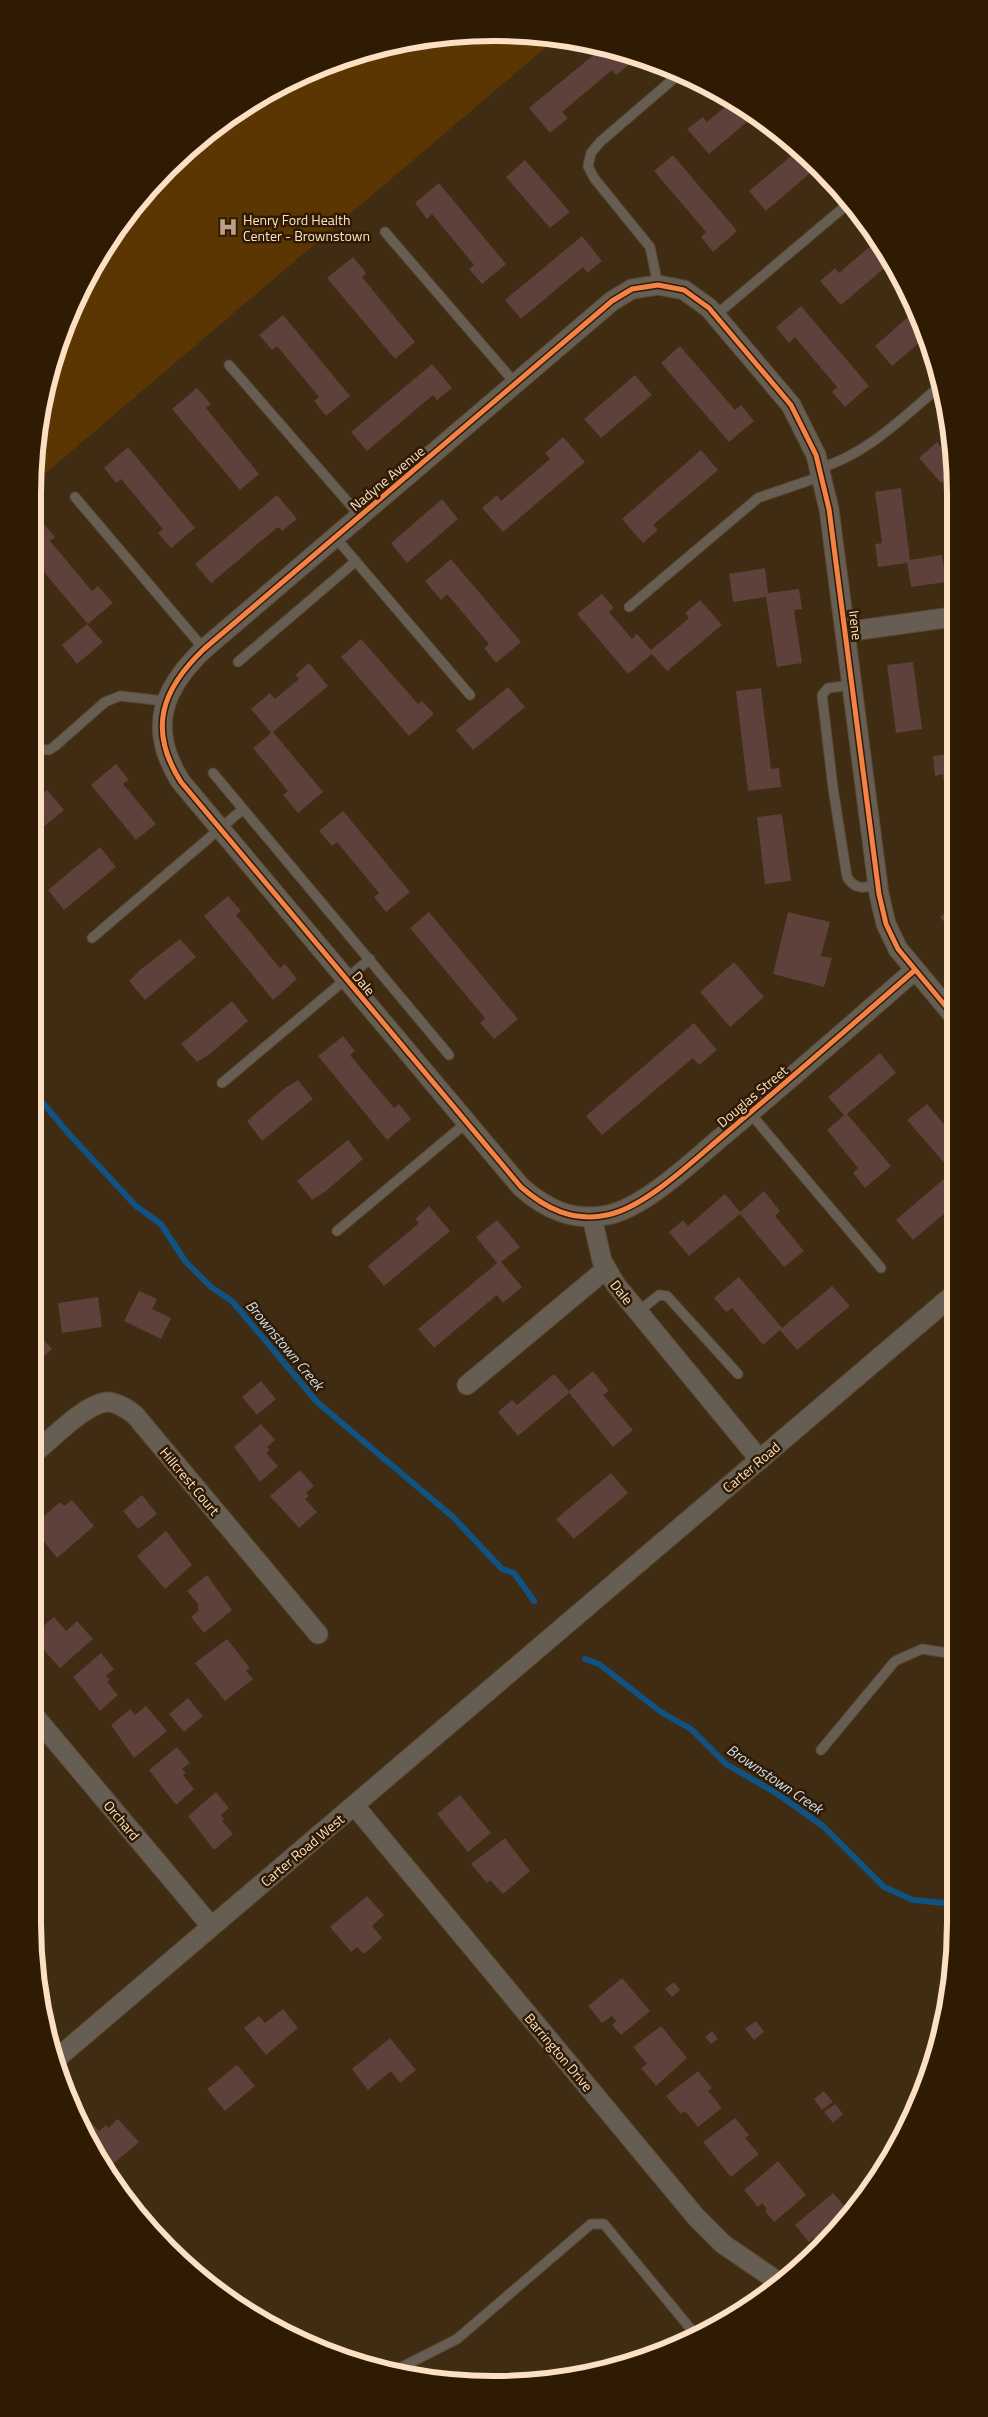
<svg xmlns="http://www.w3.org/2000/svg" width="988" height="2417" font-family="'Titillium Web',sans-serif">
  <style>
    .built { fill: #5b3603 }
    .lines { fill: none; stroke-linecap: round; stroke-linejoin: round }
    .stream { stroke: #105282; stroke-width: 6 }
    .building { fill: #5d413a }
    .service-casing { stroke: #5a4833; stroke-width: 11 }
    .minor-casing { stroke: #5a4833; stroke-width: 21 }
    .service { stroke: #665d53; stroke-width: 9 }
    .minor { stroke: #665d53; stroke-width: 19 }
    .cycleway-casing { stroke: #2f1b04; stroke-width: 8 }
    .cycleway { stroke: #f48246; stroke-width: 5 }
    .labels { text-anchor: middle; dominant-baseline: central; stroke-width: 5; stroke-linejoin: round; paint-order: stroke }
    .poi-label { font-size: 14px; fill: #fbe0c4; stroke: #2f1b04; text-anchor: start }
    .street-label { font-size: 14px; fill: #fbe0c4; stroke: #2f1b04 }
    .water-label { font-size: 15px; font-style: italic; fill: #cbdff2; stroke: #2f1b04 }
    .rim { fill: none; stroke: #fbe0c4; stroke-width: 6 }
  </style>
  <rect width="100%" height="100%" fill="#3f2c13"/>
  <path class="built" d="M464,34l94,3 -524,446 23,-137 37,-82 53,-74 66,-62 77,-48 84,-32z"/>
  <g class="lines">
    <path class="stream" d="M32,1090l37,44 67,72 25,18 24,37 26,26 21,14 85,101 136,115 49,52 12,4 20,28
      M585,1659l14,5 62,48 30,17 35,35 50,29 47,33 61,61 29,13 42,4"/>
  </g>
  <path class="building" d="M602,48l20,4 9,11 -15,12 -4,-5 -50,42 6,6 -18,15 -21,-25z
    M732,101l23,14 -46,39 -22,-25 16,-12 4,5z
    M797,151l19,17 -50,43 -17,-20z
    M673,155l64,76 -24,21 -12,-15 5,-5 -52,-61z
    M525,160l45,52 -20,16 -44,-51z
    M439,183l67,81 -24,20 -13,-15 5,-4 -42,-51 -5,5 -12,-16z
    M582,236l20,25 -15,12 -4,-6 -62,52 -16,-19z
    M874,243l14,22 -47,40 -21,-24 15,-13 4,5z
    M353,257l13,16 -4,4 53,65 -20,17 -68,-81z
    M801,306l68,80 -24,21 -13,-15 5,-5 -42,-50 -6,6 -13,-16z
    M916,310l10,27 -34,29 -17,-20z
    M283,315l67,81 -24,20 -12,-15 5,-4 -42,-51 -5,4 -13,-15z
    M680,346l55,64 6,-5 13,16 -25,21 -68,-79z
    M432,364l20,24 -15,12 -4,-5 -66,56 -16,-19z
    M635,375l17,20 -51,43 -17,-19z
    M197,388l14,16 -5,4 53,66 -19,16 -68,-81z
    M563,437l22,25 -82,70 -21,-24 15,-13 4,6 49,-42 -5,-6z
    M952,440v34l-11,9 -22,-25 18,-16 5,6z
    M128,447l67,81 -24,20 -13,-15 5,-4 -42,-50 -5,4 -12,-15z
    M701,450l17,20 -65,55 5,5 -15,13 -21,-24z
    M901,488l9,72 32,-5 4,27 -35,5 -4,-24 -29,4 -3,-23 7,-1 -7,-51z
    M277,495l20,24 -15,12 -4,-4 -67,56 -16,-19z
    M442,499l16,20 -51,44 -16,-20z
    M42,522l13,15 -5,4 42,50 6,-5 15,17 -25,21 -56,-66v-28z
    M451,559l70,83 -25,21 -12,-15 5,-4 -42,-50 -6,6 -16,-19z
    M765,568l3,25 31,-4 3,20 -8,1 8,53 -25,4 -11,-70 -33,5 -4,-28z
    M602,594l12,14 -5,4 23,27 5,-5 14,16 38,-32 -4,-5 15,-13 22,25 -55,46 -15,-17 -24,20 -51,-60z
    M87,624l16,18 -26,22 -15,-19z
    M361,639l57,65 4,-3 12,13 -25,22 -68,-79z
    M913,662l9,67 -26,4 -9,-68z
    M309,663l19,23 -55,46 50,60 -25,21 -15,-18 5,-4 -35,-43 18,-15 -20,-24 19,-16 5,6 24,-20 -4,-4z
    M508,687l17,20 -52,43 -17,-20z
    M761,688l10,81 8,-1 2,19 -33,4 -12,-100z
    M952,754l1,108 -6,1 -3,-23 7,-1 -8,-65 -8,2 -2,-20z
    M116,764l13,16 -6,4 33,40 -20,16 -45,-55z
    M47,790l17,20 -27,22 -5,-6v-24z
    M343,811l67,81 -24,20 -12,-15 5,-4 -42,-51 -5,4 -13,-15z
    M782,814l9,67 -26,3 -8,-67z
    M100,847l16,20 -52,43 -16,-20z
    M228,896l13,15 -5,4 44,53 5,-4 12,15 -24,21 -69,-84z
    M953,906v26l-13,-15z
    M429,912l89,107 -24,20 -14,-16 5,-5 -75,-90z
    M788,912l42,10 -9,34 11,2 -8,29 -51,-13z
    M180,939l16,18 -51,43 -16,-19 11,-11z
    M734,962l30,35 -34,30 -30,-35z
    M232,1001l16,20 -38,33 -13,8 -16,-18z
    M694,1023l23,27 -18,15 -6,-7 -91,77 -16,-19z
    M343,1036l12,15 -5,4 44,53 5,-4 12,15 -24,21 -69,-84z
    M880,1053l16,20 -49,41 44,52 -26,22 -12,-15 5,-5 -31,-38 17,-15 -16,-18z
    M298,1080l15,19 -51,42 -15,-20 38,-33z
    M927,1104l26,31 1,73 -2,-1 -39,33 -17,-20 56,-48 -45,-52z
    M348,1140l15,19 -38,33 -13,8 -15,-19z
    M764,1191l16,20 -5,5 29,35 -20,16 -44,-53 -51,42 -20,-24 14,-12 5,6 37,-32 15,18z
    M429,1206l21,25 -66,55 -16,-20 51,-43 -4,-4z
    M497,1220l23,27 -19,15 21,25 -19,16 -6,-8 -63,53 -16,-19 79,-66 -21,-26z
    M739,1277l43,51 50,-42 18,20 -53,44 -17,-20 -17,15 -31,-37 -6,4 -12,-14z
    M139,1291l18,8 -5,10 19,9 -10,21 -37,-18z
    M98,1297l4,30 -40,6 -4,-30z
    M32,1327l20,22 -20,17z
    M593,1371l16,20 -6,4 30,35 -20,17 -44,-54 -51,43 -20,-24 14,-12 5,5 37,-31 15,17z
    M261,1381l15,18 -19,16 -15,-18z
    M261,1424l14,16 -8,7 3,3 -4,3 12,13 -18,16 -26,-35z
    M300,1470l14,16 -8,7 3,3 -4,3 12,13 -18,16 -29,-32z
    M611,1473l17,20 -54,46 -18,-20z
    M142,1495l15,19 -19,15 -15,-18z
    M72,1500l22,26 -37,32 -25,-32 28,-24 4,4z
    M166,1531l26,34 -27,24 -28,-33z
    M207,1575l25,35 -28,23 -13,-16 8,-7 -2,-3 2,-2 -12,-14z
    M54,1617l12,14 11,-10 16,18 -33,29 -19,-21 3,-3 -10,-10z
    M227,1639l23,29 -4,3 7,8 -28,22 -30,-38z
    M101,1653l13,16 -8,7 4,4 -3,2 11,13 -18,16 -27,-34z
    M188,1698l15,18 -19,16 -15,-18z
    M146,1706l21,25 -33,27 -23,-33 19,-16 5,6z
    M177,1747l13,16 -8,6 4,4 -3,2 11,14 -18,16 -27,-35z
    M216,1792l13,16 -8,7 3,4 -2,2 11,13 -19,16 -26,-34z
    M460,1795l31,38 -23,19 -31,-38z
    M505,1838l25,33 -27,23 -13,-14 -3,3 -16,-19z
    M367,1896l17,19 -12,11 10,12 -18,16 -7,-7 -6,5 -21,-25z
    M622,1978l28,33 -29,24 -9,-10 4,-4 -4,-5 -10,7 -14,-17z
    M674,1982l6,8 -8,7 -7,-8z
    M283,2009l15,19 -32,27 -22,-27 15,-12 6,7z
    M756,2021l8,11 -10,8 -9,-11z
    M661,2026l26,32 -31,28 -15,-18 6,-4 -14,-17z
    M712,2031l6,8 -7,5 -6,-7z
    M390,2038l26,32 -16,13 -9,-12 -23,19 -16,-21z
    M237,2065l18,21 -30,25 -18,-22z
    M698,2071l14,17 -4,3 14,17 -24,19 -13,-16 -4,3 -15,-18z
    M824,2091l9,11 -11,8 -8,-11z
    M835,2104l8,10 -10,9 -9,-11z
    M735,2118l14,17 -4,3 14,16 -28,23 -28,-35z
    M118,2119l21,23 -33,28 -12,-17 -12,-26 7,-7 10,11 7,-6 2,3z
    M778,2161l28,34 -32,27 -9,-11 2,-2 -5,-6 -4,4 -14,-17z
    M833,2193l18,21 -33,35 -2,-3 2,-1 -5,-7 -4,4 -14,-17z"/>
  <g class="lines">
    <defs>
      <path id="service" d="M385,232l130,151
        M658,285l-8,-38 -56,-69 -6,-12 3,-13 9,-11 78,-67
        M716,315l133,-112
        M229,365l131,151
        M820,468c47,-14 82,-50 119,-81
        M75,497l129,152
        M335,537l135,158
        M629,607l129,-109 64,-22
        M238,662l118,-101
        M852,685l-24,3 -6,7 11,93 14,89c8,13 16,11 31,8
        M32,749l17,1 6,-4 50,-44 15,-6 45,5
        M213,773l236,282
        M92,938l151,-129
        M222,1083l148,-124
        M750,1113l131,155
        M337,1231l129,-108
        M638,1312l21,-17 8,1 71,78
        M821,1750l74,-89 27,-12 33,5
        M394,2371l63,-32 134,-115h13l91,110"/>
      <path id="minor" d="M845,632l107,-15
        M915,970c-63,55 -126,110 -190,164 -29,24 -80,74 -118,81 -34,7 -61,-6 -86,-28l-340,-405c-34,-53 -19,-93 23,-133l408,-348 20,-12 26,-4 26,5 25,18 82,97 25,50 13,54 50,385 7,30 12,25 55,66
        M592,1217l10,44 14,24 144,175
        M467,1385l138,-115
        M32,1455c18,-14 56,-55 78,-53 10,2 17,7 25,13l183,219
        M32,1713l179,213
        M354,1805l342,412 27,27 57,39
        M55,2060l899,-766"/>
    </defs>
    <use href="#service" class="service-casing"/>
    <use href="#minor" class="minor-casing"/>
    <use href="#service" class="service"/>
    <use href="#minor" class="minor"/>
    <defs>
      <path id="cycleway" d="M915,970c-63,55 -126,110 -190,164 -29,24 -80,74 -118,81 -34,7 -61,-6 -86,-28l-340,-405c-34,-53 -19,-93 23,-133l408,-348 20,-12 26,-4 26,5 25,18 82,97 25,50 13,54 50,385 7,30 12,25 55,66"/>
    </defs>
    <use href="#cycleway" class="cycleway-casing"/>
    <use href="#cycleway" class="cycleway"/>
  </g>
  <defs>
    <symbol id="hospital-bare" viewBox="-9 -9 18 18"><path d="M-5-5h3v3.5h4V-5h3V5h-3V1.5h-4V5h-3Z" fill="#b9a186" stroke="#2f1b04" stroke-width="2.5" paint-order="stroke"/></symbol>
  </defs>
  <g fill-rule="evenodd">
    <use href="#hospital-bare" x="214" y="213" width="28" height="28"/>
  </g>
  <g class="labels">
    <g class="poi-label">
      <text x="243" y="219">Henry Ford Health<tspan x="243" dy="16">Center - Brownstown</tspan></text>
    </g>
    <g class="street-label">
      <text transform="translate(387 478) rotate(-40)">Nadyne Avenue</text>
      <text transform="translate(856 625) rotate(83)">Irene</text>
      <text transform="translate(364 983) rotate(50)">Dale</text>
      <text transform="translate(752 1096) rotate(-40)">Douglas Street</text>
      <text transform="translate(622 1292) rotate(52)">Dale</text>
      <text transform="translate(751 1467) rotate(-40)">Carter Road</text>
      <text transform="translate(190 1481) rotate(50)">Hillcrest Court</text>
      <text transform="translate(122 1820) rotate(50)">Orchard</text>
      <text transform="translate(302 1850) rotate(-40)">Carter Road West</text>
      <text transform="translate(559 2052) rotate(50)">Barrington Drive</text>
    </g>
    <g class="water-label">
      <text transform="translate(285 1345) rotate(50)">Brownstown Creek</text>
      <text transform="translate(775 1779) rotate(34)">Brownstown Creek</text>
    </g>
  </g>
  <path d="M0 0H988V2417H0ZM494 41H494A453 453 0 0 1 947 494V1923A453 453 0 0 1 494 2376H494A453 453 0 0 1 41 1923V494A453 453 0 0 1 494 41Z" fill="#2f1b04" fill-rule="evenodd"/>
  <path class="rim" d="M494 41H494A453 453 0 0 1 947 494V1923A453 453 0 0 1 494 2376H494A453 453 0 0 1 41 1923V494A453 453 0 0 1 494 41Z"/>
</svg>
